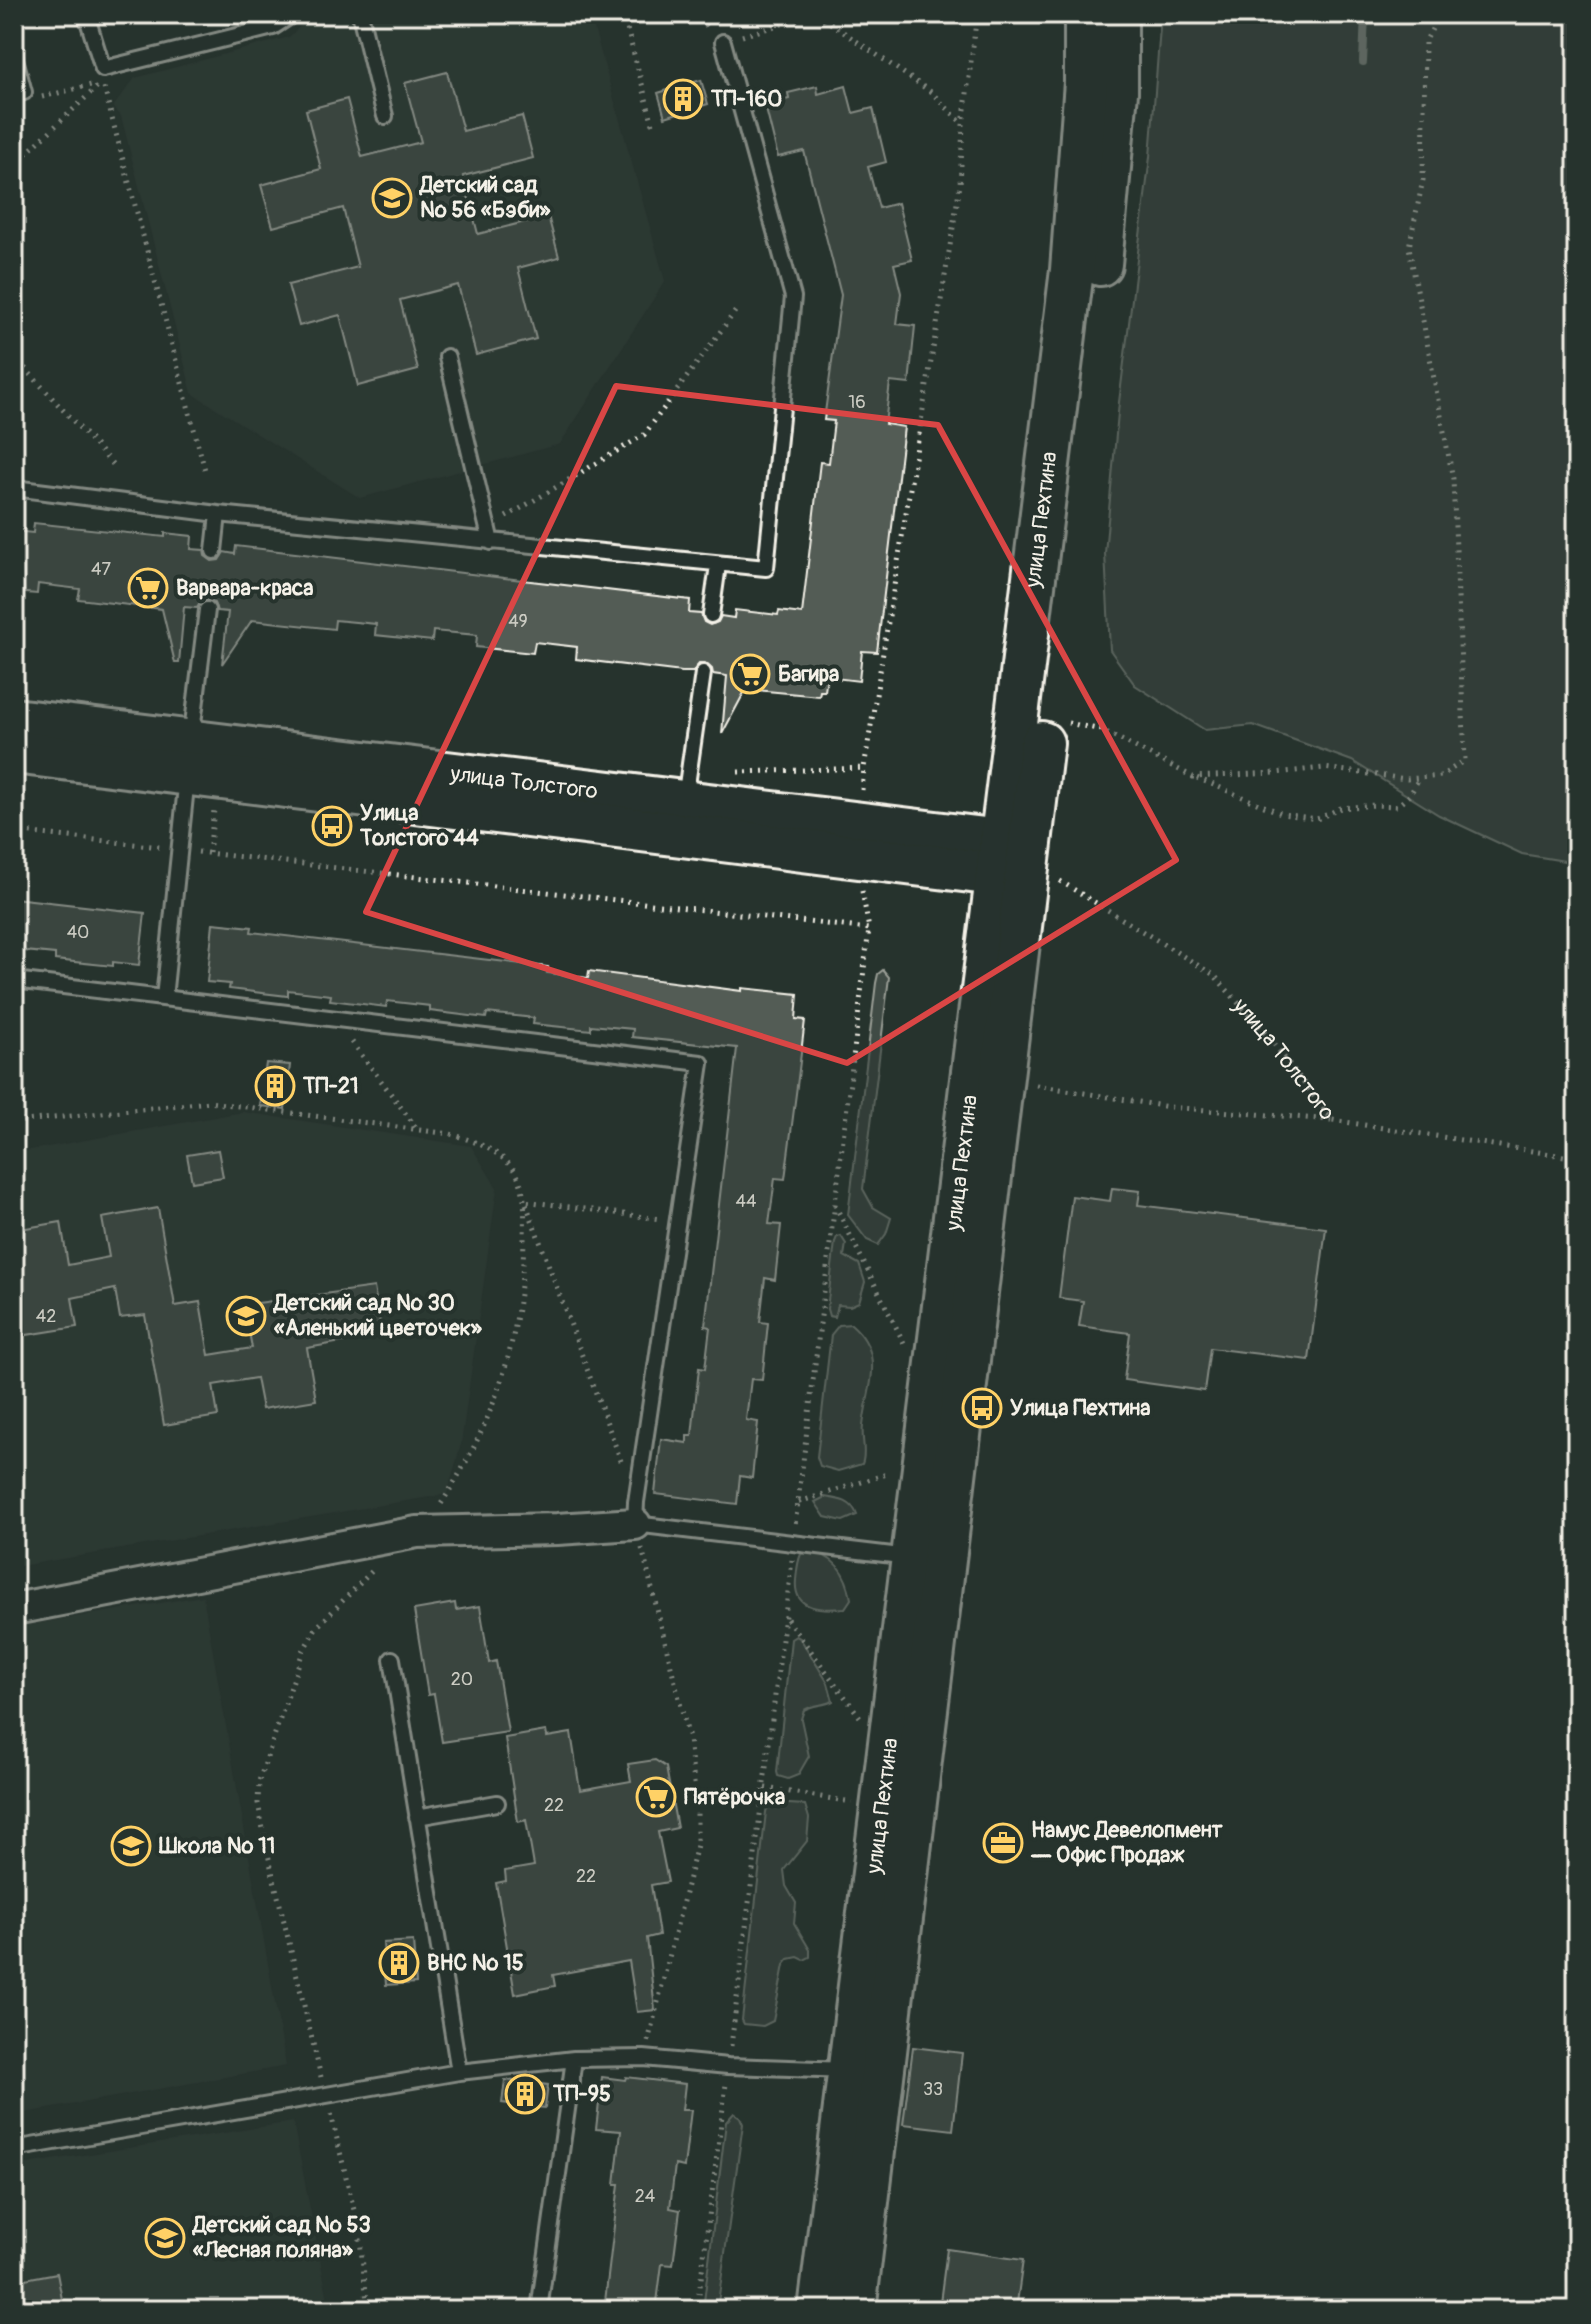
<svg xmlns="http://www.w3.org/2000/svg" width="1591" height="2324" font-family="Pangolin,sans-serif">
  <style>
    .built { fill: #333f39 }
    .green { fill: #414b45; stroke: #9a9e96; stroke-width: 2 }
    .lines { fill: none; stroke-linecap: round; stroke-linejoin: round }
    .stream { stroke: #9fa39b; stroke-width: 8 }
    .building { fill: #525c55; stroke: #f4f1e8; stroke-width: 2 }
    .lane-casing { stroke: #f4f1e8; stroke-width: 20 }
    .street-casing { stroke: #f4f1e8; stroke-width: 36 }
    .secondary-casing { stroke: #f4f1e8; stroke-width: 48 }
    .path { stroke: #f4f1e8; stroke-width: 5; stroke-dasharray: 2 6; stroke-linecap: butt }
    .lane { stroke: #26332d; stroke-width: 14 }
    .street { stroke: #26332d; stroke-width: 30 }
    .secondary { stroke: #26332d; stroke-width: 42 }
    .marked { fill: none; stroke: #da4645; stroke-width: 6; stroke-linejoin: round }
    .labels { text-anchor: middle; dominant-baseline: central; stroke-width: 8; stroke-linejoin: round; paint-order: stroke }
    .number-label { font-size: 18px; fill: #ccccc3 }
    .poi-label { font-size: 22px; font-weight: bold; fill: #f4f1e8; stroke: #26332d; text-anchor: start }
    .street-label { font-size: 22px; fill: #f4f1e8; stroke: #26332d }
  </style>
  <rect width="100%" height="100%" fill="#26332d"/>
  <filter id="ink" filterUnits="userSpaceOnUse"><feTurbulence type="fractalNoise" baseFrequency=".0125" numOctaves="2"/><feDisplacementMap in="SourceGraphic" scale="16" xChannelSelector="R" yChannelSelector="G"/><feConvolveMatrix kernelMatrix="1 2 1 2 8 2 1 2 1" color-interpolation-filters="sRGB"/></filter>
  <g filter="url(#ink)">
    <path class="built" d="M313,14l23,7 22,-7h232l75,267 -105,163 -200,54 -168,-105 -71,-277 -8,-9 22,-29 154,-41z
      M243,1112l228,34 26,42 -36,256 -14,50 -433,73v-414z
      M203,1596l83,470 -272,49v-488z
      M293,2122l37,188h-316v-144z"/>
    <path class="green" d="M1161,14h416v849l-55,-9 -83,-39 -87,-54 -99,-36 -48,5 -70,-45 -25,-35 -5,-97 14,-151 31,-245z
      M883,970l6,7 -26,212 10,18 18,11 -5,16 -8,11 -11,-5 -19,-25 28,-232 2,-9z
      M841,1236l5,8 -2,12 15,8 6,18 -6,20 -9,4 -12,-1 -3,12 -6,-1 -2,-7 8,-67 2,-5z
      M851,1324c36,31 16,63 12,102 -2,13 4,26 -1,38l-24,7 -18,-5 -3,-9 14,-122 8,-10z
      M825,1497c13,2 27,3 32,18l-14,6 -18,-4 -10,-15z
      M808,1552c27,2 39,23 43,47l-6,9c-23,2 -52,3 -49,-28 1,-9 1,-17 5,-26z
      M796,1636l4,2 28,45 5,18c-10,5 -20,3 -29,9l-3,9 8,37 -11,19 -10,4 -10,-3 -1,-4 14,-133z
      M772,1803l33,2 4,13 -2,23 -23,29 2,16 10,17 -2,20 16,27v7l-6,3 -6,-3 -9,2 -5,6 -11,56 -10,5 -19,-2 -2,-4 24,-208 2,-7z
      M734,2113l6,4 3,7 -26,186h-14l23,-188z"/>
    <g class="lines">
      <path class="stream" d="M1363,62l2,-48"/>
    </g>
    <path class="building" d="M447,72l16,59 59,-15 11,42 -70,18 15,58 70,-18 11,41 -41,11 18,71 -60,16 -18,-70 -58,15 18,70 -60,16 -18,-71 -41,11 -11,-41 70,-18 -15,-59 -70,19 -12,-42 60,-16 -15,-59 41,-11 15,58 59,-15 -16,-59z
      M701,80l7,24 -43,13 -7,-24z
      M817,86l1,8 28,-8 7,27 20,-5 13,54 -18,5 11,41 19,-5 14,57 -18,4 7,29 -4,31 18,2 -6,58 -19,-2 -5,42 19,3 -27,225 -15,-1 -3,30 -32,-4 -2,14h-5l-1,5 -73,-7 -24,45 5,-58 -14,-2 -1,-5 -7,-6 -6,1 -6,8h-11l-106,-13 1,-12 -42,-5 -2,11 -57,-6 1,-12 -44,-4 -1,10 -57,-6 1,-11 -41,-4 -1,9 -82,-9 -30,44 6,-52 -11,-1 -3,-8 -7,-3 -7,3 -3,5 -13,-1 -5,56h-4l-13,-54 -84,-10 2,-10 -42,-5 -1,10 -23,-2v-61l19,2 1,-10 131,14v-4l27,3 -1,13 13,1 1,6 7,5 7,-1 5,-8 11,2 1,-8 454,54 -1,13 12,1 3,8 6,3 8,-3 3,-6 13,2 1,-8 43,5 1,-4 23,3 18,-152 9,1 5,-42 -10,-1 17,-125 -37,-144 -26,6 -13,-52 24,-6 -1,-6z
      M14,898l131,15 -6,52 -26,-3v4l-58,-6v-6l-41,-4z
      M213,923l39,4 -1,5 297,35 -1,6 41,5 1,-7 153,20v-3l56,6 -2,25 9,1 -7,58 -13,101 -10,-1 -6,46 12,1 -6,55 -10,-2 -5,44 8,1 -6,57 -11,-1 -5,41 12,2 -6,56 -12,-2 -3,28 -82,-10 6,-55 26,4v-7h5l7,-68 6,1 5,-42 -5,-1 32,-278 -105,-11 1,-8 -42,-4v5l-58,-6 1,-6 -47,-5 -1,5 -56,-7v-5l-43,-5 -1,6 -56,-7 1,-5 -43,-5v6l-59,-7 1,-5 -23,-2z
      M266,1063l24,2 -5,44 -25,-3z
      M218,1150l5,27 -31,5 -5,-27z
      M1112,1188l28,3 -2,14 188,23 -17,132 -99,-12 -6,43 -80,-11 6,-47 -51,-7 4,-25 -24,-3 13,-102 38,5z
      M158,1208l17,98 25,-4 9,53 43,-7 -8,-43 130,-18 8,48 -75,13 9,52 -54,9 -6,-31 -43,7 5,31 -54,9 -19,-110 -25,3 -5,-29 -43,9 5,29 -57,9 -6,-36v-70l47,-8 7,43 41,-8 -7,-39z
      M455,1603l1,7 24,-4 9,57 7,-2 12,71 -66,10 -8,-48 -6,1 -14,-85z
      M546,1731l1,6 24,-4 9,57 51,-9 -3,-17 27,-4 11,7 11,61 -19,4 10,50 -17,3 8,50 -12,3 8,72 -18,2 -8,-51 -76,14 2,11 -40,8 -19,-111 10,-2 -1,-10 29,-5 -8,-46 -8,2 -13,-84z
      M413,1941l3,42 -30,2 -3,-42z
      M913,2047l49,6 -9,77 -50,-6z
      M602,2077l23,3 1,-3 59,7 -3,26h9l-7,57 -9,-2 -5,43 10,2 -7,55 -11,-1 -6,46h-52l15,-126h-4l6,-53 -25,-2z
      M505,2080l43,5 -3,23 -43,-5z
      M947,2249l76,11 -7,50h-77z
      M57,2273l7,37h-50v-29z"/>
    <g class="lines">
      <defs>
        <path id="lane" d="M86,14l17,55 170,-42 20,-13
          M360,14l25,102
          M14,55l10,37 -10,3
          M447,357l44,185
          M14,488l204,26
          M214,551l4,-37 548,54 27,-271 -70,-255
          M711,615l7,-50
          M191,740l16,-130
          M685,799l18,-126
          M14,980l687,83 -65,439 -1,22 274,33
          M164,998l23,-221
          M392,1659l67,413 115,-13
          M417,1817l80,-14
          M14,2149l445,-77
          M539,2310l35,-251 70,-1 84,8 120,4"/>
        <path id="street" d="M14,1609l403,-77 140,-3 78,-5"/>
        <g id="secondary">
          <path d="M1100,264l16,-172v-78"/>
          <path id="s2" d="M14,720l987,121 21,16"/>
          <path d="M14,752l981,122 25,-9"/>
          <path id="s3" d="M820,2310l252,-2040 14,-188v-68"/>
          <path d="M854,2310l188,-1567"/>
        </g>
      </defs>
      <use href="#lane" class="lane-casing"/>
      <use href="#street" class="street-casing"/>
      <use href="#secondary" class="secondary-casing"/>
      <g class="path">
        <path d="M623,14l31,114"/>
        <path d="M693,14l17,15"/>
        <path d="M817,14l114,78 32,32"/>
        <path d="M742,36l73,-22"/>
        <path d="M104,88l102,386"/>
        <path d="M42,97l49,-12"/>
        <path d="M14,165l83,-78"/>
        <path d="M14,356l102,112"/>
        <path d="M506,517l138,-82 93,-126"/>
        <path d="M1068,723l34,7 91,47 82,-4 49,-5 83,11 34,-3 24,-16 -12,-281 -44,-232 14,-67 2,-138 15,-28"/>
        <path d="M738,772l126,-4 96,-583 3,-60 14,-111"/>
        <path d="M1197,778l86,36 34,5 24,-11 34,-3 22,1 13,-11 9,-17"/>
        <path d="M862,790l2,-22"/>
        <path d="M14,831l146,16"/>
        <path d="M198,852l671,77 -74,597"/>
        <path d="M209,853l5,-43"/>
        <path id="s1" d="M1060,881l154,94 56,64 62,81 245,38"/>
        <path d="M862,891l7,38"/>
        <path d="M14,1022l9,-21"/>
        <path d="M352,1042l66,88"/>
        <path d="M1036,1085l133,22 162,13"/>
        <path d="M14,1122l195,-20 241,32c24,6 59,20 69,45 8,19 5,41 5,61 -3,101 -28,179 -83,264"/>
        <path d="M835,1205l69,138"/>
        <path d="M621,1461l-96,-260 135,18"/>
        <path d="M799,1502l91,-29"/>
        <path d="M642,1548l47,191 8,70v36l-49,197"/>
        <path d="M787,1619l73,98"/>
        <path d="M765,1788l87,14"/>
        <path d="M731,2046l61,-486"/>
        <path d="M321,2077l-54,-227 -9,-47 1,-22 44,-130 13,-23 58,-59"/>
        <path d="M331,2114l28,117 9,79"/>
        <path d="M697,2310l29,-226"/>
      </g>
      <use href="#lane" class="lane"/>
      <use href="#street" class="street"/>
      <use href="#secondary" class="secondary"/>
    </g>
  </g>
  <path d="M0 0H1591V2324H0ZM616,386l322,39 238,435 -329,203 -481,-151z" fill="#26332d" fill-opacity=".55" fill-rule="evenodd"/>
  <path class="marked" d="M616,386l322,39 238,435 -329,203 -481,-151z"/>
  <defs>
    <symbol id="building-ring" viewBox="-11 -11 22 22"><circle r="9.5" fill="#26332d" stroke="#ffd166" stroke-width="1.5"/><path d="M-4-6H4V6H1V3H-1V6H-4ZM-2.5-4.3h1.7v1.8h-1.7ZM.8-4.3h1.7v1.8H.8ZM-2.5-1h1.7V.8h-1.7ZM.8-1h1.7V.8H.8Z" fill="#ffd166"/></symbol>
    <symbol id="school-ring" viewBox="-11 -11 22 22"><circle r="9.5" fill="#26332d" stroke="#ffd166" stroke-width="1.5"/><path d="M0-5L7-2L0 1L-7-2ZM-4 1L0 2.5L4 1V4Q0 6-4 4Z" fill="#ffd166"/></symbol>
    <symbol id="supermarket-ring" viewBox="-11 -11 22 22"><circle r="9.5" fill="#26332d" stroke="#ffd166" stroke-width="1.5"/><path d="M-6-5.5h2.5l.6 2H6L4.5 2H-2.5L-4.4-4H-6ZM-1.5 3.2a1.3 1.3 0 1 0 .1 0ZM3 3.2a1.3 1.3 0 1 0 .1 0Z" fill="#ffd166"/></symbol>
    <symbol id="bus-ring" viewBox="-11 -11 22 22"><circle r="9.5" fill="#26332d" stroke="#ffd166" stroke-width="1.5"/><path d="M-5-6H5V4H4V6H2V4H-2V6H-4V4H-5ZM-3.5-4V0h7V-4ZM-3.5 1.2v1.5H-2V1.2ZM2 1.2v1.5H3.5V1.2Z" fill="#ffd166"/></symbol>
    <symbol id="office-ring" viewBox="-11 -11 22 22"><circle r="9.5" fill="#26332d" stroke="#ffd166" stroke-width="1.5"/><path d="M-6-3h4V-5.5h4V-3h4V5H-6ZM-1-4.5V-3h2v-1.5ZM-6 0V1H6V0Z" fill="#ffd166"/></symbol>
  </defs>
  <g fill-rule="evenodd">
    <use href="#building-ring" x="661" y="77" width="44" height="44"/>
    <use href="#school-ring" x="370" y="176" width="44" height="44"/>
    <use href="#supermarket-ring" x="126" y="566" width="44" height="44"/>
    <use href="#supermarket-ring" x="728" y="652" width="44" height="44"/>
    <use href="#bus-ring" x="310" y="804" width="44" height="44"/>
    <use href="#building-ring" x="253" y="1064" width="44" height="44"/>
    <use href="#school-ring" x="224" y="1294" width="44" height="44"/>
    <use href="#bus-ring" x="960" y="1386" width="44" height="44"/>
    <use href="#supermarket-ring" x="634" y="1775" width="44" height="44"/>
    <use href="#office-ring" x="981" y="1821" width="44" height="44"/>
    <use href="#school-ring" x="109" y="1824" width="44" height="44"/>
    <use href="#building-ring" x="377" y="1941" width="44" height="44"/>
    <use href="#building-ring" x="503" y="2072" width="44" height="44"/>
    <use href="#school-ring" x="143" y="2216" width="44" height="44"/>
  </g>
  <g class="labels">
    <g class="number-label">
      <text x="857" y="402">16</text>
      <text x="101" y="569">47</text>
      <text x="518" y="621">49</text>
      <text x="78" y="932">40</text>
      <text x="746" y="1201">44</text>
      <text x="46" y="1316">42</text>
      <text x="462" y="1679">20</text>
      <text x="554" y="1805">22</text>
      <text x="586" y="1876">22</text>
      <text x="933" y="2089">33</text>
      <text x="645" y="2196">24</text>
    </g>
    <g class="poi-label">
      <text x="711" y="99">ТП-160</text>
      <text x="420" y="185">Детский сад<tspan x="420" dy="25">№ 56 «Бэби»</tspan></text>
      <text x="176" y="588">Варвара-краса</text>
      <text x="778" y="674">Багира</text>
      <text x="360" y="813">Улица<tspan x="360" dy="25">Толстого 44</tspan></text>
      <text x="303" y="1086">ТП-21</text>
      <text x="274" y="1303">Детский сад № 30<tspan x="274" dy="25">«Аленький цветочек»</tspan></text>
      <text x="1010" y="1408">Улица Пехтина</text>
      <text x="684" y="1797">Пятёрочка</text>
      <text x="1031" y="1830">Намус Девелопмент<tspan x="1031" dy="25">— Офис Продаж</tspan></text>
      <text x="159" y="1846">Школа № 11</text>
      <text x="427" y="1963">ВНС № 15</text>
      <text x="553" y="2094">ТП-95</text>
      <text x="193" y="2225">Детский сад № 53<tspan x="193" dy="25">«Лесная поляна»</tspan></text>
    </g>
    <g class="street-label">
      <text stroke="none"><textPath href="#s3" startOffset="1804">улица Пехтина</textPath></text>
      <text stroke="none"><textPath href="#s2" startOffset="514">улица Толстого</textPath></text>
      <text stroke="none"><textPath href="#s1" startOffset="290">улица Толстого</textPath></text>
      <text stroke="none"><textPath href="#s3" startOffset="1156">улица Пехтина</textPath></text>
      <text stroke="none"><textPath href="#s3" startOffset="508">улица Пехтина</textPath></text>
    </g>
  </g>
  <rect width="1591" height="2324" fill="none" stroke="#26332d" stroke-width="48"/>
  <rect x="24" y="24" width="1543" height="2276" fill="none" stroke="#f4f1e8" stroke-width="3" filter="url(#ink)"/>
</svg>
